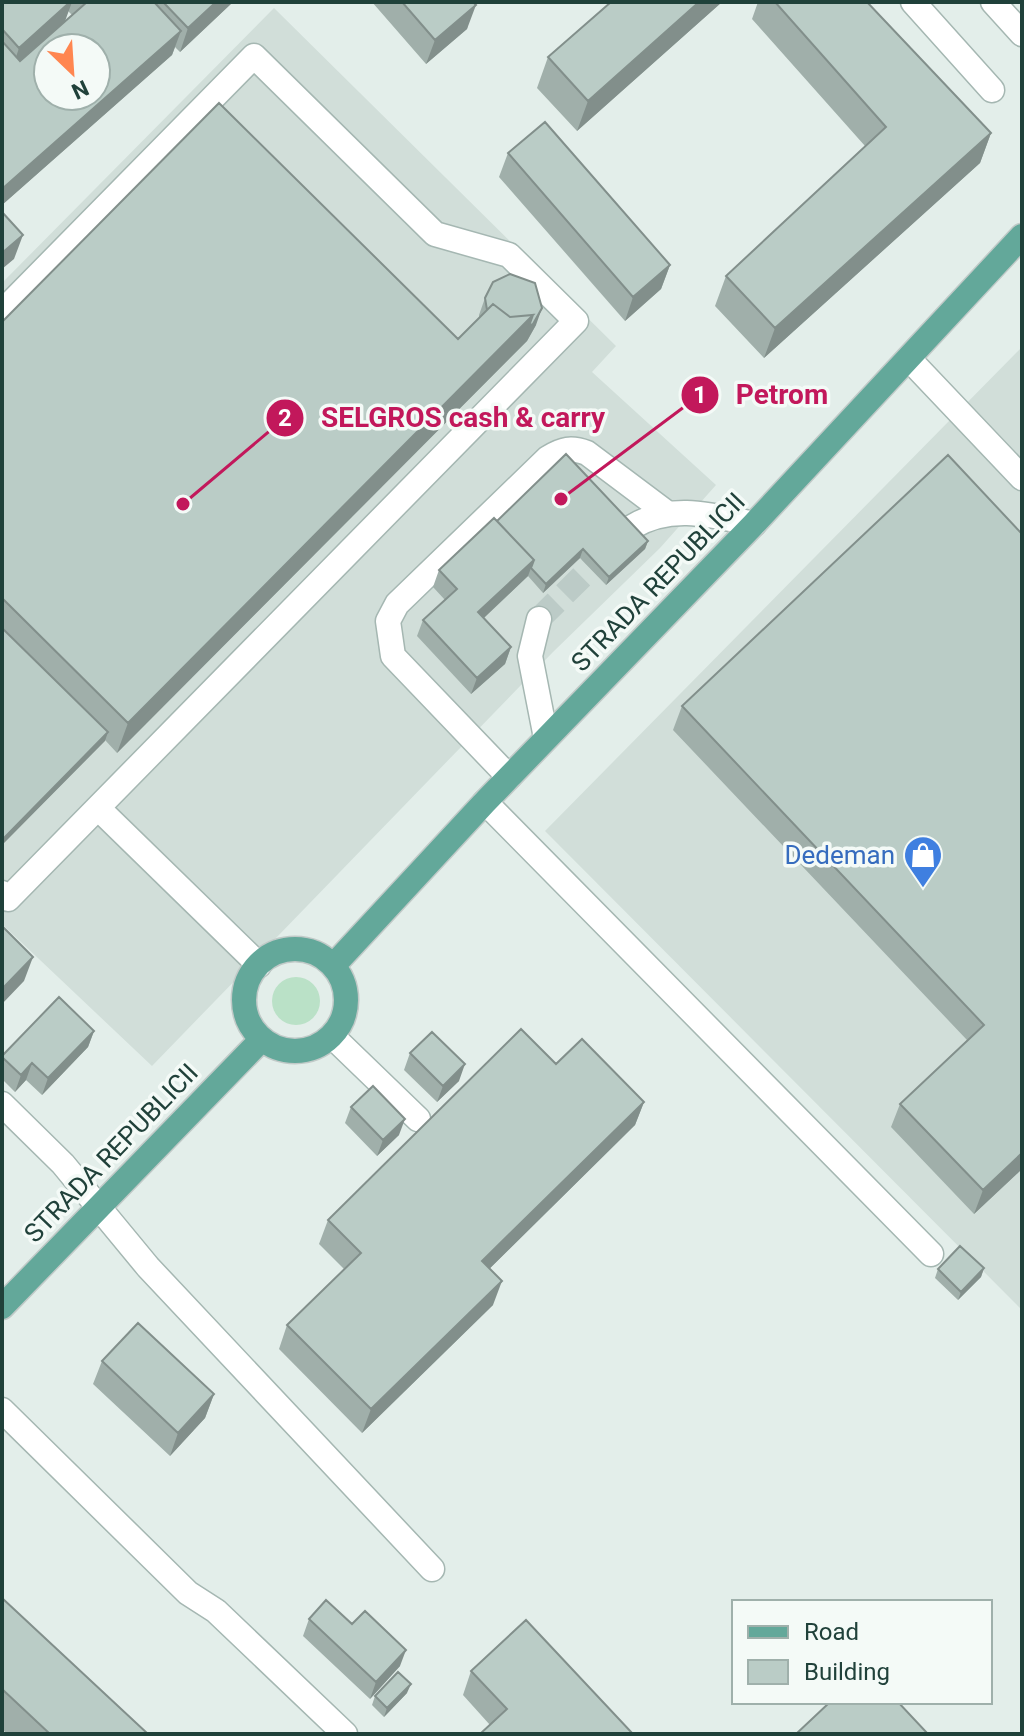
<svg xmlns="http://www.w3.org/2000/svg" width="1024" height="1736" font-family="Roboto,sans-serif">
  <style>
    .built { fill: #d1ded9 }
    .green { fill: #bae1c7 }
    .lines { fill: none; stroke-linecap: round; stroke-linejoin: round }
    .minor-tunnel { stroke: #bccbc7; stroke-width: 24; stroke-dasharray: 24 12; stroke-linecap: butt }
    .minor-casing { stroke: #a5b7b2; stroke-width: 27 }
    .major-casing { stroke: #c1cac8; stroke-width: 27 }
    .minor { stroke: #fff; stroke-width: 24 }
    .major { stroke: #63a89a; stroke-width: 24 }
    .wall { fill: #a0afaa; fill-rule: evenodd }
    .shaded-wall { fill: #828f8b }
    .building { fill: #baccc6; stroke: #828f8b; stroke-width: 2; fill-rule: evenodd }
    .labels { text-anchor: middle; dominant-baseline: central; stroke-width: 7; stroke-linejoin: round; paint-order: stroke }
    .street-label { font-size: 26px; fill: #20413a; stroke: #f4faf7 }
    .shop-label { font-size: 26px; fill: #366cbe; stroke: #f4faf7; text-anchor: end }
    .leader { fill: none; stroke: #c2185b; stroke-width: 3 }
    .callout-dot { fill: #c2185b; stroke: #f4faf7; stroke-width: 3 }
    .mark-label { font-size: 24px; text-anchor: middle; font-weight: bold; fill: #fff }
    .callout-label { font-size: 28px; text-anchor: middle; font-weight: bold; fill: #c2185b; stroke: #f4faf7; stroke-width: 7; stroke-linejoin: round; paint-order: stroke }
  </style>
  <rect width="100%" height="100%" fill="#e3eeea"/>
  <path class="built" d="M274,8l342,338 -24,26 124,113 -56,63 -107,104 -401,414 -150,-142v-641z
    M1022,347v963l-477,-479z"/>
  <path class="green" d="M272 1001a24 24 0 1 1 48 0a24 24 0 1 1-48 0Z"/>
  <g class="lines">
    <path class="minor-tunnel" d="M539,619l74,-73"/>
    <defs>
      <path id="minor" d="M913,2l79,88
        M993,2l29,32
        M2,312l252,-256 181,178 74,21 67,66 -568,578 -6,-6
        M909,359l113,119
        M632,527c39,-24 80,-12 122,-3
        M539,619l-9,37 16,82
        M509,777l-116,-121 -5,-35 9,-17 151,-146c15,-9 23,-11 39,-5l80,60
        M485,802l446,452
        M98,808l161,157
        M332,1036l86,83
        M2,1104l61,60 85,103 284,302
        M2,1410l186,183 28,18 129,123"/>
      <path id="major" d="M244 1000a51 51 0 1 1 102 0a51 51 0 1 1-102 0Z
        M333,966l152,-164 269,-278 268,-288
        M2,1307l260,-268"/>
    </defs>
    <use href="#minor" class="minor-casing"/>
    <use href="#major" class="major-casing"/>
    <use href="#minor" class="minor"/>
    <use href="#major" class="major"/>
  </g>
  <path class="wall" d="M2,2h231l-53,50 -5,-5 -3,8 -170,150zM68,11l4,4 -8,7z
    M372,2h101l-6,27 -41,35z
    M722,2l-145,129 -40,-43 11,-31z
    M758,2h109l124,131 -11,30 -216,195 -49,-52 11,-30 139,-130 -113,-127z
    M508,153l162,112 -9,24 -36,32 -126,-144z
    M485,298l51,27 -9,16 -410,412 -12,-13 -103,105v-523l456,17 21,-21v-3z
    M497,521l151,20 -3,8 -39,36 -26,-27 -37,35 -15,-17 -44,42 27,29 -6,17 -34,30 -54,-58 6,-16 22,-20 -12,-13 6,-17z
    M1022,534v635l-48,45 -83,-87 9,-23 67,-64 -294,-310 9,-24z
    M94,1031l-6,16 -46,48 -16,-15 -11,12 -13,-13v-23z
    M410,1053l49,28 -22,21 -33,-32z
    M556,1064l88,38 -9,23 -146,144 4,36 -131,128 -83,-84 8,-24 57,-56 -25,-25 9,-24z
    M351,1107l48,28 -22,21 -32,-33z
    M984,1268l-3,9 -23,23 -23,-22 3,-9z
    M102,1361l112,33 -9,24 -35,38 -77,-72z
    M2,1598l146,136h-141l-5,-5z
    M309,1619l91,47 -30,33 -67,-63z
    M471,1671l162,63 -143,-9 -27,-30z
    M407,1693l-23,24 -12,-12 3,-9z"/>
  <path class="shaded-wall" d="M70,2h2l-8,22 -53,48 8,-24z
    M216,2h17l-53,50 8,-24z
    M699,2h23l-145,129 11,-30z
    M476,5l-9,24 -41,35 9,-24z
    M181,31l-9,24 -170,150v-16z
    M991,133l-11,30 -216,195 11,-30z
    M23,235l-9,24 -12,10v-16z
    M670,265l-9,24 -36,32 8,-24z
    M542,308l-6,17 -9,16 -410,412 11,-30 405,-408z
    M648,541l-3,8 -39,36 3,-8z
    M583,549l-3,9 -37,35 3,-9z
    M534,560l-6,16 -56,53 6,-17z
    M511,647l-6,17 -34,30 6,-16z
    M108,732l-3,9 -103,104v-5z
    M33,957l-9,24 -22,23v-15z
    M94,1031l-6,16 -46,48 6,-17z
    M32,1063l-6,17 -11,12 6,-17z
    M465,1064l-6,17 -22,21 6,-16z
    M644,1102l-9,23 -162,160 9,-24z
    M405,1119l-6,16 -22,21 6,-16z
    M1022,1153v16l-48,45 9,-24z
    M984,1268l-3,9 -23,23 3,-8z
    M502,1281l-9,24 -131,128 9,-24z
    M214,1394l-9,24 -35,38 8,-23z
    M406,1650l-6,16 -30,33 6,-17z
    M411,1684l-4,9 -23,24 3,-9z"/>
  <path class="building" d="M2,2h68l-51,46 -17,-19z
    M87,2h67l27,29 -179,158v-148l18,20zM48,48h48v48h-48z
    M163,2h53l-28,26z
    M402,2h71l3,3 -41,35z
    M611,2h88l-111,99 -40,-44z
    M775,2h92l124,131 -216,195 -49,-52 160,-149z
    M219,103l239,236 35,-35 17,13 23,-2 -405,408 -126,-125v-276z
    M545,122l125,143 -37,32 -125,-144z
    M2,212l21,23 -21,18z
    M510,274l25,9 7,25 -9,16 -4,2 4,-11 -23,2 -17,-13 -6,6 -2,-12 8,-16z
    M566,454l82,87 -39,36 -26,-28 -37,35 -15,-16 3,-8 -37,-39z
    M948,455l74,79v619l-39,37 -83,-86 84,-79 -302,-319z
    M494,518l40,42 -56,52 33,35 -34,31 -54,-58 34,-31 -18,-19z
    M2,628l106,104 -106,108z
    M2,926l31,31 -31,32z
    M59,997l35,34 -46,47 -16,-15 -11,12 -19,-18v-1z
    M521,1029l35,35 26,-25 62,63 -162,159 20,20 -131,128 -84,-84 74,-72 -33,-33z
    M432,1032l33,32 -22,22 -33,-33z
    M373,1086l32,33 -22,21 -32,-33z
    M960,1246l24,22 -23,24 -23,-23z
    M138,1323l76,71 -36,39 -76,-72z
    M2,1598l146,136h-98l-48,-45z
    M326,1600l26,24 13,-13 41,39 -30,32 -67,-63z
    M526,1620l107,114h-153l27,-25 -36,-38z
    M398,1672l13,12 -24,24 -12,-12z
    M830,1702h68l30,32h-132z"/>
  <defs>
    <symbol id="shop-pin" viewBox="-11 -11 22 30"><path d="M0 17L-7.5 6A9.5 9.5 0 1 1 7.5 6Z" fill="#3f7fe0" stroke="#f4faf7"/><path d="M-5-2.5h2.3a2.7 3.5 0 0 1 5.4 0H5L5.5 6h-11ZM-1.5-2.5h3a1.5 2.3 0 0 0-3 0Z" fill="#fff"/></symbol>
  </defs>
  <g fill-rule="evenodd">
    <use href="#shop-pin" x="901" y="833" width="44" height="60"/>
  </g>
  <g class="labels">
    <g class="street-label">
      <text transform="translate(658 582) rotate(-46)">STRADA REPUBLICII</text>
      <text transform="translate(111 1153) rotate(-46)">STRADA REPUBLICII</text>
    </g>
    <g class="shop-label">
      <text x="895" y="855">Dedeman</text>
    </g>
  </g>
  <path class="leader" d="M561 499L700 395M183 504L285 418"/>
  <g class="callout-dot">
    <circle cx="561" cy="499" r="8"/>
    <circle cx="183" cy="504" r="8"/>
    <circle cx="700" cy="395" r="20"/>
    <circle cx="285" cy="418" r="20"/>
  </g>
  <g class="mark-label">
    <text x="700" y="403">1</text>
    <text x="285" y="426">2</text>
  </g>
  <g class="callout-label">
    <text x="782" y="404">Petrom</text>
    <text x="463" y="427">SELGROS cash &amp; carry</text>
  </g>
  <rect width="1024" height="1736" fill="none" stroke="#20413a" stroke-width="8"/>
  <rect x="732" y="1600" width="260" height="104" fill="#f4faf7" stroke="#9fb0ab" stroke-width="2"/>
  <rect x="748" y="1626" width="40" height="12" fill="#63a89a" stroke="#9fb0ab" stroke-width="2"/>
  <text x="804" y="1640" font-size="24" fill="#20413a">Road</text>
  <rect x="748" y="1660" width="40" height="24" fill="#baccc6" stroke="#9fb0ab" stroke-width="2"/>
  <text x="804" y="1680" font-size="24" fill="#20413a">Building</text>
  <g transform="translate(72 72) rotate(155)"><circle r="38" fill="#f4faf7" stroke="#9fb0ab" stroke-width="2"/>
  <path d="M0-6L14 30L0 20L-14 30Z" fill="#ff8650"/>
  <text y="-12" font-size="22" font-weight="bold" text-anchor="middle" fill="#20413a">N</text>
  </g>
</svg>
